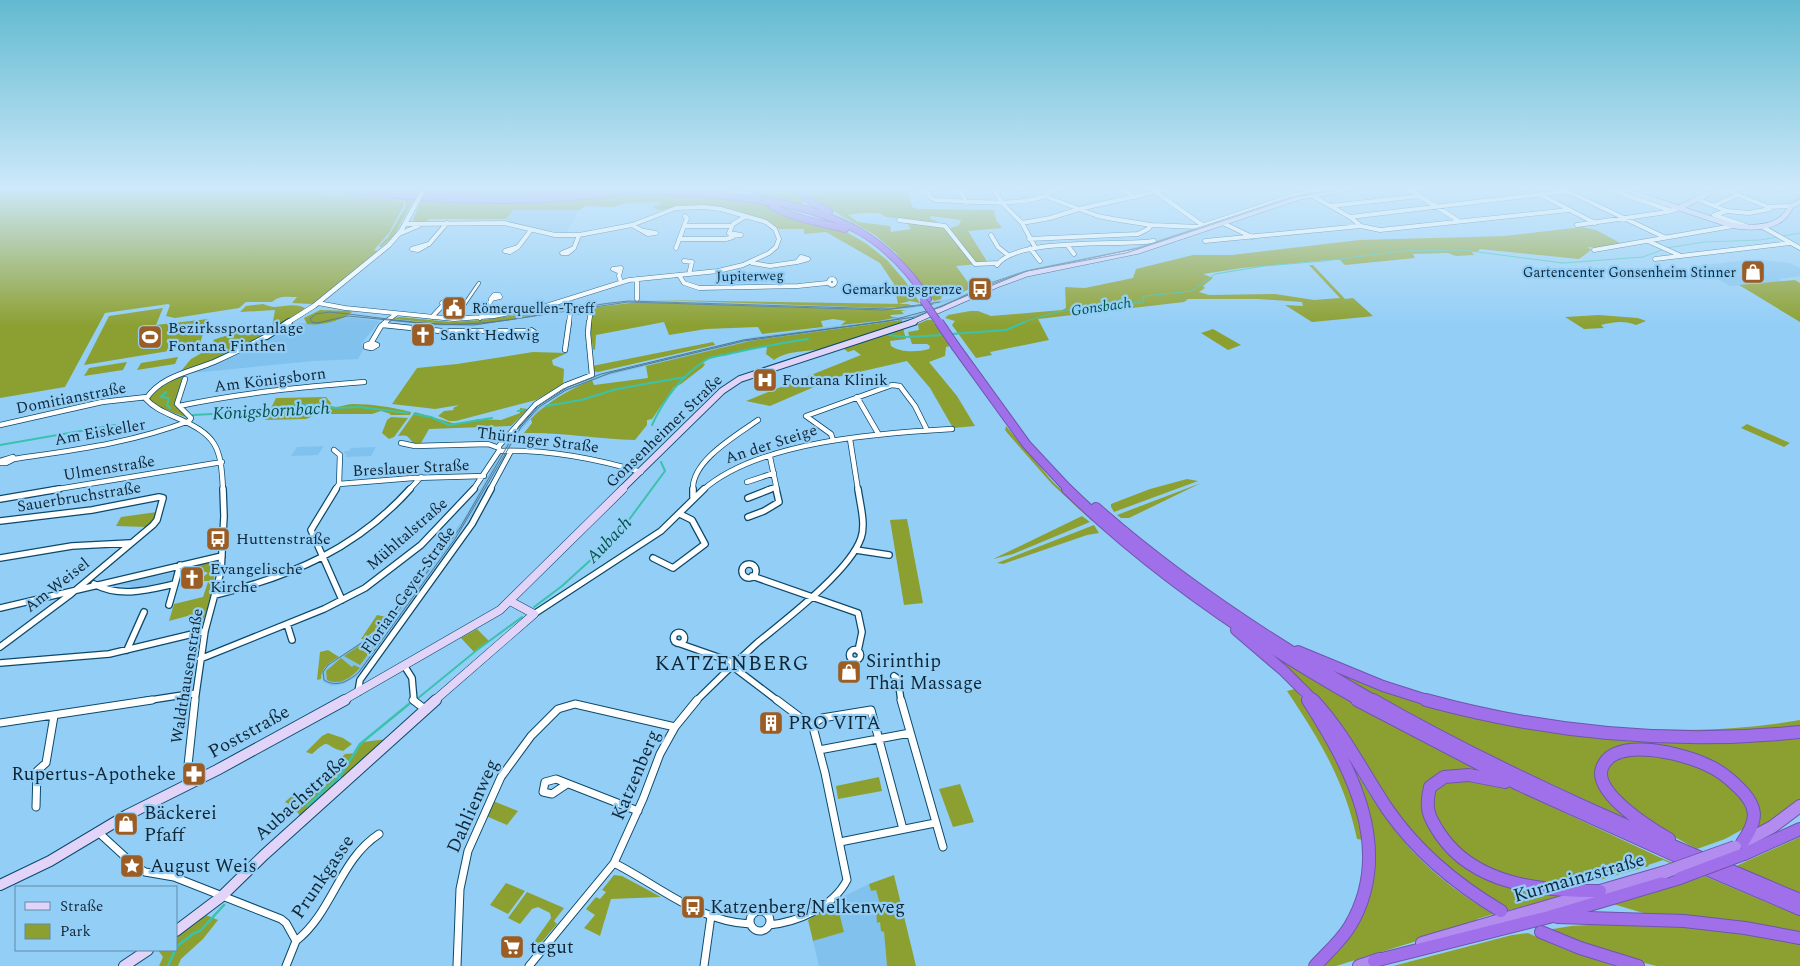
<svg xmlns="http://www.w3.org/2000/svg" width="1800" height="966" font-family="Spectral,serif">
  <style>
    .built { fill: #81c1ed; fill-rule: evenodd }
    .green { fill: #8ca031; fill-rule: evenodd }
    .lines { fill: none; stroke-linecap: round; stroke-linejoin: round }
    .stream-far2 { stroke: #3ac2ac; stroke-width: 1 }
    .stream-far1 { stroke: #3ac2ac; stroke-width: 2 }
    .stream { stroke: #3ac2ac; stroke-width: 2.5 }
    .pedestrian-casing { stroke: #0b4a6c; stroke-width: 4 }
    .minor-far3-casing { stroke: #0b4a6c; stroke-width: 5 }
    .minor-far2-casing { stroke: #0b4a6c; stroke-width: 6 }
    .minor-far1-casing { stroke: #0b4a6c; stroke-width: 8 }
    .minor-casing { stroke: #0b4a6c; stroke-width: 9 }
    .tertiary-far1-casing { stroke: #0b4a6c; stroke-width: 5.5 }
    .tertiary-casing { stroke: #0b4a6c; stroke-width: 8 }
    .secondary-far3-casing { stroke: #0b4a6c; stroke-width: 6 }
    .secondary-far2-casing { stroke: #0b4a6c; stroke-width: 8 }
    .secondary-far1-casing { stroke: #0b4a6c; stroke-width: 9 }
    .secondary-casing { stroke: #0b4a6c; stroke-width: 12 }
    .trunk-casing { stroke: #6e56ac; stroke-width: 14 }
    .motorway-far3-casing { stroke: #6e56ac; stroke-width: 8 }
    .motorway-far2-casing { stroke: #6e56ac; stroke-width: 10 }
    .motorway-far1-casing { stroke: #6e56ac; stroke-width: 12 }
    .motorway-casing { stroke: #6e56ac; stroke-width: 14 }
    .pedestrian { stroke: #fff; stroke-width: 2.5 }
    .minor-far3 { stroke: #fff; stroke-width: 4 }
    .minor-far2 { stroke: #fff; stroke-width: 4.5 }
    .minor-far1 { stroke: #fff; stroke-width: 5.5 }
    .minor { stroke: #fff; stroke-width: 7 }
    .tertiary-far1 { stroke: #fff; stroke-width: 4.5 }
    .tertiary { stroke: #fff; stroke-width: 5.5 }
    .secondary-far3 { stroke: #e2d4f9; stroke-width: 5 }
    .secondary-far2 { stroke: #e2d4f9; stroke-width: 6 }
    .secondary-far1 { stroke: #e2d4f9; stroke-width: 8 }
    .secondary { stroke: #e2d4f9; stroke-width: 10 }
    .trunk { stroke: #b38cef; stroke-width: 12 }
    .motorway-far3 { stroke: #a070eb; stroke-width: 6 }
    .motorway-far2 { stroke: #a070eb; stroke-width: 8 }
    .motorway-far1 { stroke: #a070eb; stroke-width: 10 }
    .motorway { stroke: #a070eb; stroke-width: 12 }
    .tram { stroke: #507994; stroke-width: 1 }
    .tertiary-bridge-casing { stroke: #0b4a6c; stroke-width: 5.5; stroke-linecap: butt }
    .trunk-bridge-casing { stroke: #6e56ac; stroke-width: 14; stroke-linecap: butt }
    .motorway-bridge-far2-casing { stroke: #6e56ac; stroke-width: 8; stroke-linecap: butt }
    .motorway-bridge-far1-casing { stroke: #6e56ac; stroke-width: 10; stroke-linecap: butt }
    .motorway-bridge-casing { stroke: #6e56ac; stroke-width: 14; stroke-linecap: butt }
    .tertiary-bridge { stroke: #fff; stroke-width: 4.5 }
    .trunk-bridge { stroke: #b38cef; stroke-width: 12 }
    .motorway-bridge-far2 { stroke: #a070eb; stroke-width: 6 }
    .motorway-bridge-far1 { stroke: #a070eb; stroke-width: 8 }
    .motorway-bridge { stroke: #a070eb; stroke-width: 12 }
    .labels { text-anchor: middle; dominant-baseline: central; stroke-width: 4.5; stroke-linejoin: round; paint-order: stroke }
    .far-poi-label { font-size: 14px; fill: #102737; stroke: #93cef6; text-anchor: end }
    .far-street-label { font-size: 14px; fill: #102737; stroke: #93cef6 }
    .far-water-label { font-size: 15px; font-style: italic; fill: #025348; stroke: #93cef6 }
    .poi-label { font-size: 16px; fill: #102737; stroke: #93cef6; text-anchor: start }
    .street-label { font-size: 16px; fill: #102737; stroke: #93cef6 }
    .water-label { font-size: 18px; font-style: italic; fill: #025348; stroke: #93cef6 }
    .near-poi-label { font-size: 19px; fill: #102737; stroke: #93cef6; text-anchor: start }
    .near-street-label { font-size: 19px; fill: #102737; stroke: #93cef6 }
    .near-neighbourhood-label { font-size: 21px; letter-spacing: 1px; fill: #102737; stroke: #93cef6 }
  </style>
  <rect width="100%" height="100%" fill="#93cef6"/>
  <path class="built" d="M513,210h66l-13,23 -22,-3 -39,-9z
    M1197,227l6,1 -59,20 -34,8 -60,10 -36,10 -103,43 3,-4 34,-13 -30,5 -1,-2 40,-8 60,-24 37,-9 63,-11z
    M1754,259l36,4 10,5v8l-21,3 3,2 -52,5 -35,-20z
    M640,300l242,8 31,-2 2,2 -34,3 -246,-9 -44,4 -112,19 -38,1 -50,-5 2,-2 51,5h28l120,-20z
    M911,316l-3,3 -18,4 -140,18 -145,35 -36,14 -22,13 -30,31 -9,15h-4l9,-16 25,-29 31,-18 24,-10 160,-39z
    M348,317l32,4 -19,23 3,4 -6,11 -45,2 -121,12 63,-25 8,2 -7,-3 43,-24 21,1z
    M324,446l-6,9 -27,1 6,-9z
    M376,447l-5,9 -26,1 2,-3h-3l1,-3h4l2,-3z
    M500,454h6l-34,61 -108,152 -7,9 -13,8 -12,2 -9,-4 -1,-10 6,-7 44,-31 23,-21 70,-96zM341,658l11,9 8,1 -5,6 -12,7 -8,1 -8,-2 -1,-9z
    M176,572l-2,8 -47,10 4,-4 -13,-1 -6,3 3,-5 5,-2 -1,3 15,-3 1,-3 23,-5 -1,3z
    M869,884l2,7 5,-2 5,19 -4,15 3,-1 4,9 3,35h-68l-6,-25 31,-9 -8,-32z"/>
  <path class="green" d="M0,190h304l93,10 6,2 1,3 -15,28 -15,17 4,1 -66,53 -20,-1 5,-6c-10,0 -17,-2 -25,5h-26l-7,6 -64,10 -9,-2 4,-11 -2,-1 -63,9 -40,74 -65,11z
    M314,190l99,9v2l-19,35 -13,11 -2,-1 9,-9 18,-31 -1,-4 -11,-4z
    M759,190h35l11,12 -7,3 -33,-8z
    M802,190h105l5,17 6,2 76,1 2,10 6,8 -34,3 20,32 -32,3 16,22 -18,8h-12l-1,3 -7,2 -38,-48 -21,-18 -66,-38zM860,213h19l7,4 50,6 1,-2 -7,-2 1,-3 30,4 -2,5 -11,4 -5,-3 -37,-5 5,8 -20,3 -1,-6 -32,-4 -10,-7z
    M661,192l99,10 23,11 60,17 24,14 20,16 18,21 15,22 -10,-2 -12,3 -4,-20 -14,-21 -54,-31 -22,2v-5h-25l-16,-10 -47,-13 -29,-1 -27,5 -8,-3 9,-3 -1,-2 -33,1 -14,4 -27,-1 -7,4h-66l-7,9h-77l-4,3 -8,1 -4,-3 8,-21 114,3 84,-9z
    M1582,227l14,3 28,15 -24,3 -12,-1 3,3 -12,9 -99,-10 -3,3h-5l2,3 -18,1 -8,-3 -35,1 2,4 -70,7 -5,-5h-12l-86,8 -39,6 10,4 -10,8 2,2 -6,4 10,3 66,-1 39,6 26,-2 -31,-33h4l32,34 8,-1 20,18 -8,1 -53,5 -27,-17 18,1 -1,-4 -44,-3h-70l-4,3 -146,17 11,21 -59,12 2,3 -16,3 -24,-33 3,-4 -10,-3 3,-3 22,-4h8l13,5 71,-6 4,-2 -1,-21 20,1 48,-10 3,-9 57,-14h39l127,-15 146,-4z
    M1795,280l5,3v39l-61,-37z
    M654,300l254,4 5,2 -31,2z
    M638,302l233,8h36l-6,1 3,3 -14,1 2,2h7l-21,4 -37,4 5,-4 -13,-2 -12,2 2,6 -61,7 -4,-7 -52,2 -37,6 -5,-13 -68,13 -1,15 -2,-1 -3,-22 2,-15 5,-5z
    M263,304c4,1 8,3 12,3 10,-1 21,-4 30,1 -26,23 -90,59 -124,63l10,-12 25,-14 -3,-5 24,-8 2,3 33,-8 3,-17 -35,2 6,-6z
    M584,304c-37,7 -75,18 -114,20 -26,1 -51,-3 -77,-5l6,-2 52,5 31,-2 49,-7 27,-8z
    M163,308l-7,17 52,-6 -9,27 -115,19 25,-49z
    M320,310l30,1 2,1c-11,9 -30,14 -45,12l-3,-6z
    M1599,315l39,3 8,3 -10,4c-11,-5 -24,-3 -35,0l3,3 -20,1 -19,-12z
    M902,320v3c-26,9 -51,19 -77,25 -19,5 -35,1 -51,12l-8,-6 1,-6 -2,-2 -59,13 -4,4 3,1 -2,3 -22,17 -7,3 -22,32 -5,1v5l-12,15c-38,-1 -73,-8 -111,-7l8,-10 -1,-4c17,-18 38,-29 61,-39l2,5 54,-7 -2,-12 104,-25z
    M927,320h5l18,26 -4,1 -1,9 -16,6 28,34 18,30 -22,2 -23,-40 -23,-27 -70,16 -67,29 -24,-5 115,-46 -7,-5 -6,2 -5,-4 60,-20 3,11 -16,2 1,5c10,7 27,6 38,3l1,-3 -3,-2h-15l-4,-12 11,-2 -1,-6z
    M1213,329l28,16 -13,5 -27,-17z
    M713,342l2,3 -117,27 -5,-1 -1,-5z
    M533,352l34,1 -15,7 1,5 11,4 -1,16 -27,15 -80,21h-7l-11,-5 6,-5 10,-1 -1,-2 6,-3 -24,4 -43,-5 25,-36 40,-4z
    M178,357l-3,7 -38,6 4,-7z
    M127,362l-4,8 -39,6 5,-8z
    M183,376l-8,28 13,14 -35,-13 -4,-5c3,-13 23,-21 34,-24z
    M326,397l5,6 -1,3c9,3 14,-2 23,-2 19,0 39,3 58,8l-1,3h-21l2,-1 -10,-3 -9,3h-54l-12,5 -41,1 11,-22z
    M520,408l8,1 -17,17 -82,3 -8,14h-7c-7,-5 -4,-9 -16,-7l17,-24 41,12 23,-5 22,1 19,-7z
    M391,417l17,1 -14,19 -5,2 -7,-6 5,-13z
    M1747,424l43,19 -6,4 -43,-19z
    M1006,426l47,56 42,38 -3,1 -40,-37 -43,-49 -4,-5z
    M1187,479l11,2 -84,31 -3,-5v-3l39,-15z
    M1201,483l-72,35h-8l-4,-3z
    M157,512l-3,8 -7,7 -31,-1 5,-9z
    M1082,516l8,6 -77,32 -20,5z
    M907,519l16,84 -19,2 -14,-85z
    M1094,525l5,8 -12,2 -84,29 -6,-1z
    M206,562l8,2 2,3 -3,17 -2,-3h-9l1,-4 5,-4 -5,-2 -9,1 -3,-2 -7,-2z
    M208,582l6,2 -12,42h-3l3,-14 -33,9 5,-17 29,-7z
    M377,615l14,3 -27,21h-3z
    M388,624l2,1 -30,40 -16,-9 28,-19z
    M477,629l12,12 -15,11 -13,-14z
    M1254,641l134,81 102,54 -65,10 -3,10v13l38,51 97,34 2,3 -53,14 -32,-20 -64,-57 -69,-104z
    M328,650l11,7c-9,5 -18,11 -18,22l-4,1 3,-28z
    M1306,657l23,11 218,60 253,8v64l-41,28v-6l-25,-43 -100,-33 -36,25 49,57 -164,-75z
    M341,658l11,9 2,-2 6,3c-9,10 -20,18 -33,12l-1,-9z
    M1295,689l16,22 42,80 10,49 -6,-1c-12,-58 -38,-100 -70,-148z
    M1800,720v7l-46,4 -107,1v-3c52,2 102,0 153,-9z
    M328,733l15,5 9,6 -9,7c-20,-4 -11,-15 -31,3l-6,-2 16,-16z
    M1334,735c19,30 35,62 57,90 27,37 63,67 103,89l-17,5 1,3 -142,44h-14l14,-14 38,-88z
    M387,739l-45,39 -13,-7 16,-17 12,-1 -3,-1 9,-10z
    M1641,753l63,12 39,33 5,15v9l-3,6 -20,11 -28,10c-24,-13 -110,-54 -86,-89z
    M333,777l6,3 -1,4 -40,36 1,-6 -3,-3 2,-2 -13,-7 10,-9 12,6z
    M879,777l3,14 -44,8 -2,-13z
    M1454,778l41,5 19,6 145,68 141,59v18l-150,-19 -37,-11 90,-27 -40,-17 -15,5 1,1 -50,14 -21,3 -21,2 -40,-5 -51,-23 -30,-32 -4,-34z
    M960,784l14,38 -21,5 -14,-38z
    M493,801l25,10 -11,14 -21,-9z
    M1800,837v56l-64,-27z
    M614,875l8,1 39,21 -50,2 -11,37 -16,-8 11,-13 -9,-6 10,-12 4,2 6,-7 -4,-2z
    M894,875l22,91h-29l-3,-34 -3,-1 -1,-9 -3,1 -1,-14 5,-1 -5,-18 -5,1 -2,-7z
    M506,883l19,8 -17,23 -18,-9z
    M527,892l37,16 -10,13 3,3 -22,26 -6,-1 22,-31 -1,-5 -12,-6 -6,2 -12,15 -12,-6z
    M836,900l8,32 -31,9 -5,-21z
    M206,915l12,5 -15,19 -22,20 -3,7h-19l4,-9 -5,-7h18v-13z
    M1621,923l64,2 115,17v24h-143l-29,-7 -81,-29 24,-4z
    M1528,933l36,16 51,17h-222l119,-31z"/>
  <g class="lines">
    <path class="stream-far2" d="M1666,248l38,-6 56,-2 40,-7
      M1022,323c32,-13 86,-22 121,-20v-6l2,-1 47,-5 23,-17 49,-8 60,-5 77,-10 61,-1 101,13 80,-6 19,-7"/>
    <path class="stream-far1" d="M951,334l55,-4 19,-8
      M889,335l16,2 39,-2
      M166,392l-5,5 8,1 -2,7 3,3
      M546,406l35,-6 36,-11 68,-12
      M518,411l5,-1
      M414,414l17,3 18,8 43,-7
      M193,415l78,-4 16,-5 27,-2 22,4 23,-1 49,6
      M652,425c12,-26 29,-49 54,-65 6,-4 15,-4 22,-6 27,-6 53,-11 80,-15
      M0,445l115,-20
      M534,607l28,-21 55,-50 48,-65 -4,-9
      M417,699l60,-49 45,-33"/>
    <path class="stream" d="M307,806l33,-30 20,-32 49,-40
      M176,947l18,-14 6,-2 24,-26
      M168,966l7,-16"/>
    <defs>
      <path id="pedestrian" d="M464,305l15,-22
        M444,306l20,-1 -10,14"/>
      <path id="minor-far3" d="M926,190l5,8 5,2c28,1 99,9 118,-10
        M960,190l7,13
        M994,190l8,13 20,20 13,24
        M1124,190l10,7
        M1410,190l49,31
        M1611,190l61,21
        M1726,190l42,17
        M1567,191l97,46
        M1156,192l49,35
        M1311,195l39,22 11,9
        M1541,195l54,28
        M1047,197l51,19 15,3 38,6 48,2 96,-32 31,-5
        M1697,199l30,12
        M1715,205l23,-10
        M1330,206l90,-10
        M1350,217l218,-26
        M899,220l46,6 30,38 23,-1
        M1022,223l28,-5 29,-9 84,-19
        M1223,223l29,14
        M632,225l16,9 8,-1 -12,-2
        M1577,225l90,-13 12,-4
        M684,226h46
        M1746,226l-32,-11 13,-4 22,2 21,-4 -2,-2 23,-1
        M1761,226l39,22
        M729,233l12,2 -9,1z
        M729,233l4,-9 13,-8
        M399,234l19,-8
        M991,235l7,12 10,8
        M679,239h47l7,-2
        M1029,239l109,-5 10,-5 3,-4
        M1205,241l156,-15 19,4 189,-20
        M1648,241l31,14
        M427,245l-9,5 -6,-1 17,-5 18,-21
        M1068,246l6,8
        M518,247l-8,5 -5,-1z
        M518,247l13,-17
        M676,248l11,-30 -2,-2
        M1030,248l10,13
        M573,249l-5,4h-6l12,-5 5,-13
        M1594,250l139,-24
        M801,257l7,2 -11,3z
        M1655,259l135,-16
        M684,261l8,1 -3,12
        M752,263l18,3 27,-4
        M997,265c20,-28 122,-19 157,-24
        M620,272l-7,-3 8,-1 -2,8 2,6
        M679,275l5,8 15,5 99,-2 29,-3
        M829 282a3 3 0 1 1 6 0a3 3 0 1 1-6 0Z
        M637,279v20
        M494,295h5l1,2 -9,2z
        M447,300l5,1 -4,3 -6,-1z
        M318,303l27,5 109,11 40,-3 52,-10 83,-26 89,-9 25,-6 26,-12 7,-6 3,-8 -4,-10 -9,-7 -45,-13 -17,-2 -28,1 -44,17 -53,10h-24l-51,-12 -99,1
        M432,317l12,-13
        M480,318l12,-19
        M384,323l12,-9
        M569,323l1,-10 21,-3 -2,13"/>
      <path id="minor-far2" d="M383,325l58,6h87
        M531,330l3,2 -2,2h-9z
        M371,343l10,-17 5,-4
        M372,343l5,2 -5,3 -6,-1v-2z
        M565,350l4,-28
        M185,379l-8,25 14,14 -2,3
        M857,397l22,38
        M179,406c61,-13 123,-19 185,-24
        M0,425l102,-23 45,-5
        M850,439l8,51
        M833,440l-2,-6 -25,-18 86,-31 8,1 15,20 12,24
        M401,443l14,3 73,-2 11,4
        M498,447l38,-43 30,-19 26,-10 -4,-42 1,-11
        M334,450l6,5 -1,29 -4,6
        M499,451c49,-2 95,7 142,21
        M770,457l7,33
        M14,459c60,-9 118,-16 175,-38
        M0,461l13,-4
        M0,463h6l8,-4 -1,-2
        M747,482l27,-9
        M339,484l74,-6 71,-2
        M52,490l170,-28
        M223,490c-2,-44 -6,-55 -48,-73 -11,-5 -21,-9 -29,-18 15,-23 44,-27 68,-37 18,-8 36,-17 53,-26
        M409,490l12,-13
        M473,490l26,-39
        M490,490l21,-39
        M693,490c-2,-29 44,-55 65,-70
        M703,490c55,-49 178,-57 249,-61
        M767,490l9,-3"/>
      <path id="minor-far1" d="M336,489l-25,41 31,70
        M693,489v8
        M748,498l23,-9
        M0,499l59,-10
        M748,517l16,-6 15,-9 -3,-13
        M0,521l92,-11 67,-13 4,1 -6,22 -4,5 -82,69 -71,53
        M856,550l33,5
        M0,558l72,-12 58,-3
        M653,558l20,10 32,-24 -13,-24 -12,-6
        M742 571a7 7 0 1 1 14 0a7 7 0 1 1-14 0Z
        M752,576l106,37 4,19 -4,19
        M94,584c26,14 54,6 81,0l5,-19
        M215,595c77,-19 141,-46 195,-106
        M169,605l6,-21
        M0,608l222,-52
        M534,614l127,-83 43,-42
        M287,624l5,16
        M673.5 638a5.5 5.5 0 1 1 11 0a5.5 5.5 0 1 1-11 0Z
        M675,642l60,21
        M849.5 655a5.5 5.5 0 1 1 11 0a5.5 5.5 0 1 1-11 0Z
        M127,650l17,-38
        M200,659l124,-50 41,-21 56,-43 53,-56
        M0,663l109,-9 96,-23
        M732,666l46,35
        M405,667l7,11 2,23
        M894,676l4,3 3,22
        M358,692l2,-12 112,-156 19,-35
        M144,701l52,-8
        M195,701l10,-70 16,-60 3,-55 -1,-27
        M696,701c20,-20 40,-39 61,-58 28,-23 93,-72 104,-105 5,-14 -1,-34 -3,-49"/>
      <path id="minor" d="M413,700l13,10
        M901,700l42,147
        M0,723l152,-23
        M811,725l11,-7 49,-8 32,119
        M819,750l91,-17
        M186,784l9,-84
        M567,784l-15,10 -9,-2 2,-10 11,-3 82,32
        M36,807l1,-36 9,-8 8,-47
        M98,832l36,33 11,7 29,5 107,42 5,4 10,18 -10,25
        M840,842l95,-19
        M614,863c44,22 85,59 136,61
        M750 921a10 10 0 1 1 20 0a10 10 0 1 1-20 0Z
        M769,925c29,-3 64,-18 78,-45l-22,-107 -12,-46 -36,-27
        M296,941c37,-29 43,-81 83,-107
        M457,966l3,-77 8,-38 33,-74 30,-41 27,-27 17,-5 100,23
        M529,966l85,-103 29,-64 17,-45 15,-27 22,-27
        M704,966l7,-50"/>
      <path id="tertiary-far1" d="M287,323l27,-17 75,-61 12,-14 17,-31"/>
      <path id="tertiary" d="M267,336l22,-14"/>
      <path id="secondary-far3" d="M1625,190l105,35c22,4 51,5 61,-19l9,-4
        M1679,208l37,-18
        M910,323l87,-38 30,-11 112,-23 161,-54 44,-7"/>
      <path id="secondary-far2" d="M621,490l101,-99 18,-12 174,-57"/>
      <path id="secondary-far1" d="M342,701l158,-91 123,-121
        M434,701l100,-87 -24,-13"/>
      <path id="secondary" d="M0,885l50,-24 77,-46 90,-45 128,-70
        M176,931l45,-34 43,-42 172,-155
        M124,966l24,-16"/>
      <path id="trunk" d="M1744,842l28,-15 28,-21
        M1422,943l243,-71
        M1359,966l21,-7"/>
      <path id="motorway-far3" d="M346,190c93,11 185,15 278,1
        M754,190c23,28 58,30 91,39
        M798,190l14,12 17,10
        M413,191l42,1
        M633,191l65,2 61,7
        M449,194l135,-2
        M767,200c75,16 117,34 161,99"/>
      <path id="motorway-far2" d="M956,347l71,98 42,45"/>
      <path id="motorway-far1" d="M1067,489c86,84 188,153 293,212
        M1096,508c85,75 180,137 279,193
        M1236,630l48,41 30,30
        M1298,651l85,35 47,15"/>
      <path id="motorway" d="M1308,700c42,66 88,149 42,226 -9,15 -23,27 -35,40
        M1313,700c31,33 50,73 75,110 30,43 69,75 113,101
        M1357,700l161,84 174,79
        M1373,700c136,78 282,139 427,200
        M1426,700c121,33 249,45 374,32
        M1505,782l-36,-7 -25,2 -14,10c-5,21 -2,29 10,47 35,52 103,57 160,57
        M1669,839c-18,-10 -76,-46 -67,-71 12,-33 83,-14 105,-3 12,5 22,13 31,22 21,20 20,33 4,56
        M1744,854l56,-25
        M1704,868l96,41
        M1557,917l127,4 61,7 55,10
        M1541,932l39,16 58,18
        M1374,961l175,-44 131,-39"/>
    </defs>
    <use href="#pedestrian" class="pedestrian-casing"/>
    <use href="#minor-far3" class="minor-far3-casing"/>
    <use href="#minor-far2" class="minor-far2-casing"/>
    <use href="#minor-far1" class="minor-far1-casing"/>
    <use href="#minor" class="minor-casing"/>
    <use href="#tertiary-far1" class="tertiary-far1-casing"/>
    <use href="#tertiary" class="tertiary-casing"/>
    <use href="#secondary-far3" class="secondary-far3-casing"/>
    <use href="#secondary-far2" class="secondary-far2-casing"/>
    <use href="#secondary-far1" class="secondary-far1-casing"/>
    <use href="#secondary" class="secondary-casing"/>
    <use href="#trunk" class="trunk-casing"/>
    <use href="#motorway-far3" class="motorway-far3-casing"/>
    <use href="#motorway-far2" class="motorway-far2-casing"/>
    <use href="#motorway-far1" class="motorway-far1-casing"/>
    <use href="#motorway" class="motorway-casing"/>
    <use href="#pedestrian" class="pedestrian"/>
    <use href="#minor-far3" class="minor-far3"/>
    <use href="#minor-far2" class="minor-far2"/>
    <use href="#minor-far1" class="minor-far1"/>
    <use href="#minor" class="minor"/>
    <use href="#tertiary-far1" class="tertiary-far1"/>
    <use href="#tertiary" class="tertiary"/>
    <use href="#secondary-far3" class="secondary-far3"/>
    <use href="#secondary-far2" class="secondary-far2"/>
    <use href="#secondary-far1" class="secondary-far1"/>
    <use href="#secondary" class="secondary"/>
    <use href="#trunk" class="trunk"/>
    <use href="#motorway-far3" class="motorway-far3"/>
    <use href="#motorway-far2" class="motorway-far2"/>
    <use href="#motorway-far1" class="motorway-far1"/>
    <use href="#motorway" class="motorway"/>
    <path class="tram" d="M1330,190l-39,7 -153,51 -112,23 -36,12 -49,24 -52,14 -146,19 -142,34 -38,15 -27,18 -17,19 -59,102 -65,87 -23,21 -44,29 -5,7 1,8c13,8 25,1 35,-8l96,-133 66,-112 18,-20 27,-17 44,-17 134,-32 171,-24 112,-46 99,-18 169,-56 40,-7
      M933,304l-50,6 -255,-8 -154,23 -45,-1 -81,-8 -31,7 -5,-1 -2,-3 6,-5 13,-2c45,4 91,14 137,12 54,-2 108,-18 162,-23l261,8 51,-7"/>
    <defs>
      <path id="tertiary-bridge" d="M418,200l5,-10"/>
      <path id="trunk-bridge" d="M1665,872l70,-25"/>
      <path id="motorway-bridge-far2" d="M617,191h16
        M759,200l12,3
        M923,300l16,23"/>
      <path id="motorway-bridge-far1" d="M939,322l17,25"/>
      <path id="motorway-bridge" d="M1680,878l64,-24"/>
    </defs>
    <use href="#tertiary-bridge" class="tertiary-bridge-casing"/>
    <use href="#trunk-bridge" class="trunk-bridge-casing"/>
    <use href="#motorway-bridge-far2" class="motorway-bridge-far2-casing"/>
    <use href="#motorway-bridge-far1" class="motorway-bridge-far1-casing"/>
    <use href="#motorway-bridge" class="motorway-bridge-casing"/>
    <use href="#tertiary-bridge" class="tertiary-bridge"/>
    <use href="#trunk-bridge" class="trunk-bridge"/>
    <use href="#motorway-bridge-far2" class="motorway-bridge-far2"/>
    <use href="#motorway-bridge-far1" class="motorway-bridge-far1"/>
    <use href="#motorway-bridge" class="motorway-bridge"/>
  </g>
  <linearGradient id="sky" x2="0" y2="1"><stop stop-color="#62bad0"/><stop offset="0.58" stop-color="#cee9fb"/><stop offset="1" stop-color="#cee9fb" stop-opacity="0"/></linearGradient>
  <rect width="1800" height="326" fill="url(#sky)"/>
  <defs>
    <symbol id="shop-square" viewBox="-11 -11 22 22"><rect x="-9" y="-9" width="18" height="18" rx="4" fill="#9b5d23" stroke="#93cef6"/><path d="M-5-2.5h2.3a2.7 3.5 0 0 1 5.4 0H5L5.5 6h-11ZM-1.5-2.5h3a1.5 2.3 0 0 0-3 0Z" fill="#fff"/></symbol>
    <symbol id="bus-square" viewBox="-11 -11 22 22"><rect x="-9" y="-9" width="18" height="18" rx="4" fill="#9b5d23" stroke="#93cef6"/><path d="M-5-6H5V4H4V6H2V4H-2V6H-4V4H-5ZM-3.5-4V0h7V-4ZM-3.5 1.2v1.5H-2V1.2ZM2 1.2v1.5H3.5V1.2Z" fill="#fff"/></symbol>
    <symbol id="civic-square" viewBox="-11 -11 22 22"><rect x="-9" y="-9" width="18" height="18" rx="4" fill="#9b5d23" stroke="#93cef6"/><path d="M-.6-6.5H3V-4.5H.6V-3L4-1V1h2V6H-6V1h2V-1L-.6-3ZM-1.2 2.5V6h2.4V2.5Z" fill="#fff"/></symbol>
    <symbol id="church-square" viewBox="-11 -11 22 22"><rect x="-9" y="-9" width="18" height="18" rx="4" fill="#9b5d23" stroke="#93cef6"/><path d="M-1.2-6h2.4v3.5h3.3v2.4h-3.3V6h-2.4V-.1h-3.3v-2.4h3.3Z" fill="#fff"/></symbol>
    <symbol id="stadium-square" viewBox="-11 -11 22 22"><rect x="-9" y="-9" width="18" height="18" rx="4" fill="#9b5d23" stroke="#93cef6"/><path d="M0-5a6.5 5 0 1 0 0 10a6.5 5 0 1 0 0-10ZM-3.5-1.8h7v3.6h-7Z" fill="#fff"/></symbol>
    <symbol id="hospital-square" viewBox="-11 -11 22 22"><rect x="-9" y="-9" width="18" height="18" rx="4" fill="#9b5d23" stroke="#93cef6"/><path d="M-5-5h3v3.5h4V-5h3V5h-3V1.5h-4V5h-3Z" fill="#fff"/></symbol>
    <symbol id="building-square" viewBox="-11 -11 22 22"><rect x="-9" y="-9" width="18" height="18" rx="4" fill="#9b5d23" stroke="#93cef6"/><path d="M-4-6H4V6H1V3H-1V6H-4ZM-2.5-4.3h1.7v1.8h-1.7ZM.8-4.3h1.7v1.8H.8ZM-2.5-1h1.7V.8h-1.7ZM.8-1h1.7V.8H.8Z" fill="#fff"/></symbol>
    <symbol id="pharmacy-square" viewBox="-11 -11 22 22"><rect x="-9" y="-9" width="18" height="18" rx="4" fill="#9b5d23" stroke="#93cef6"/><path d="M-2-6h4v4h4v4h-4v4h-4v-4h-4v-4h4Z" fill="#fff"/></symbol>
    <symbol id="sight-square" viewBox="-11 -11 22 22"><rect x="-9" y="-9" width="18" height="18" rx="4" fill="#9b5d23" stroke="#93cef6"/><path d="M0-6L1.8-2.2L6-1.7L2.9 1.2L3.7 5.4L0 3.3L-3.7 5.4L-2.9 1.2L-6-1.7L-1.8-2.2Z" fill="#fff"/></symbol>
    <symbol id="supermarket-square" viewBox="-11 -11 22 22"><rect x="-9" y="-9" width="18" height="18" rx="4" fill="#9b5d23" stroke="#93cef6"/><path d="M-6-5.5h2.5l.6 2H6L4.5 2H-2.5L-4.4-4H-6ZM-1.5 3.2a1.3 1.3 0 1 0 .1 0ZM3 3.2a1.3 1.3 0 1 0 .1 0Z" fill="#fff"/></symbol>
  </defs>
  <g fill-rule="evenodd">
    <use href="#shop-square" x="1739" y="258" width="28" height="28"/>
    <use href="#bus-square" x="966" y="275" width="28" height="28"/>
    <use href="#civic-square" x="440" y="294" width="28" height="28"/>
    <use href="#church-square" x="409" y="321" width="28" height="28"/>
    <use href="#stadium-square" x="136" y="323" width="28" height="28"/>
    <use href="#hospital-square" x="751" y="366" width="28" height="28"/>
    <use href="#bus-square" x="204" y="525" width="28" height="28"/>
    <use href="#church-square" x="178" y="564" width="28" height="28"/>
    <use href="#shop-square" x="835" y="658" width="28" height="28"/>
    <use href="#building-square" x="757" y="709" width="28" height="28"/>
    <use href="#pharmacy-square" x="180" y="760" width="28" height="28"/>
    <use href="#shop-square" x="112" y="810" width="28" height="28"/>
    <use href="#sight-square" x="118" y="852" width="28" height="28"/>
    <use href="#bus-square" x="679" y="893" width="28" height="28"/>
    <use href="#supermarket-square" x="498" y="933" width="28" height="28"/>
  </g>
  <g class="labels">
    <g class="far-poi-label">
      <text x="1736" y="272">Gartencenter Gonsenheim Stinner</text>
      <text x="962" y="289">Gemarkungsgrenze</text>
      <text x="472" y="308" text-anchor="start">Römerquellen-Treff</text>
    </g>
    <g class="far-street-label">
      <text transform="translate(750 276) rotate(-1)">Jupiterweg</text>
    </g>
    <g class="far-water-label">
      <text transform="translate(1101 307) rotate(-8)">Gonsbach</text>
    </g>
    <g class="poi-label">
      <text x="168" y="328">Bezirkssportanlage<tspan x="168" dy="18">Fontana Finthen</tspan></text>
      <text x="440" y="335">Sankt Hedwig</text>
      <text x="782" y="380">Fontana Klinik</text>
      <text x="236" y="539">Huttenstraße</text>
      <text x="210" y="569">Evangelische<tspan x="210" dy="18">Kirche</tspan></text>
    </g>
    <g class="street-label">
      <text transform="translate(270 380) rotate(-7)">Am Königsborn</text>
      <text transform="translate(71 398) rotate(-11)">Domitianstraße</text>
      <text transform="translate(664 431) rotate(-44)">Gonsenheimer Straße</text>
      <text transform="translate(100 432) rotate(-10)">Am Eiskeller</text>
      <text transform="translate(538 440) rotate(7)">Thüringer Straße</text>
      <text transform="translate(771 444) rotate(-18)">An der Steige</text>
      <text transform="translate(109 468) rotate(-9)">Ulmenstraße</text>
      <text transform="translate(411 468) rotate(-3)">Breslauer Straße</text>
      <text transform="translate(79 497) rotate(-9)">Sauerbruchstraße</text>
      <text transform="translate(407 534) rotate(-41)">Mühltalstraße</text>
      <text transform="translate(57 585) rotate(-38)">Am Weisel</text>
      <text transform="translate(408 590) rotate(-55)">Florian-Geyer-Straße</text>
      <text transform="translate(187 676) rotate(-81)">Waldthausenstraße</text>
    </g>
    <g class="water-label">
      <text transform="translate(271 411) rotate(-3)">Königsbornbach</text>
      <text transform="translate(609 540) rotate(-46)">Aubach</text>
    </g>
    <g class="near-poi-label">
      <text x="866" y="661">Sirinthip<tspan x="866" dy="22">Thai Massage</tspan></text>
      <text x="788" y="723">PRO VITA</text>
      <text x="176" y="774" text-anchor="end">Rupertus-Apotheke</text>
      <text x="144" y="813">Bäckerei<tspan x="144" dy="22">Pfaff</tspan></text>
      <text x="150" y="866">August Weis</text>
      <text x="710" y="907">Katzenberg/Nelkenweg</text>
      <text x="530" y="947">tegut</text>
    </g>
    <g class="near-street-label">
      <text transform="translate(249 732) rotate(-29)">Poststraße</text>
      <text transform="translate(636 775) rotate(-67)">Katzenberg</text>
      <text transform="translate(301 798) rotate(-42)">Aubachstraße</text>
      <text transform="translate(473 806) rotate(-66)">Dahlienweg</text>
      <text transform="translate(323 877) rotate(-56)">Prunkgasse</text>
      <text transform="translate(1579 878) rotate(-16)">Kurmainzstraße</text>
    </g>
    <g class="near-neighbourhood-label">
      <text x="732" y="664">KATZENBERG</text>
    </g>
  </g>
  <rect x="15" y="886" width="162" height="65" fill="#93cef6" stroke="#5f8baa"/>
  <rect x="25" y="902" width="25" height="8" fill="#e2d4f9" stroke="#5f8baa"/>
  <text x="60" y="911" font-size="15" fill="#102737">Straße</text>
  <rect x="25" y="924" width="25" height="15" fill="#8ca031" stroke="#5f8baa"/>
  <text x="60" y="936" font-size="15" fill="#102737">Park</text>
</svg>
